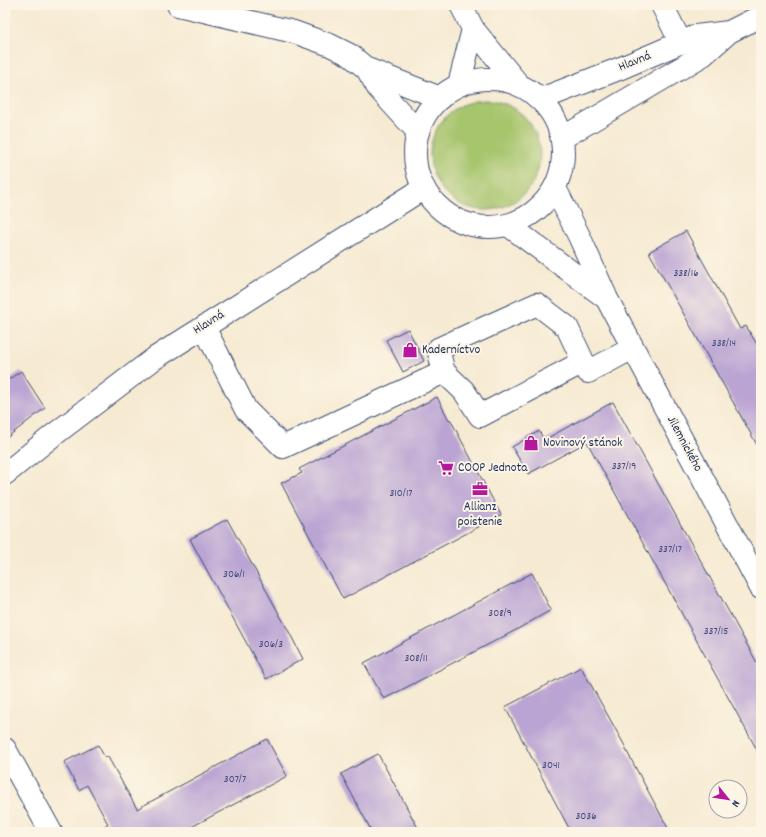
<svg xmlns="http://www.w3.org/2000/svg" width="766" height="837" font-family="Dekko,sans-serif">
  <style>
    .green { fill: #a7c56d; stroke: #617a66 }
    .building { fill: #baa4d3 }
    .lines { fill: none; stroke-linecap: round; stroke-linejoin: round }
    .minor-casing { stroke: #3c4b6f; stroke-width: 24 }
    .major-casing { stroke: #3c4b6f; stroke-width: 24 }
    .minor { stroke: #fff; stroke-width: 22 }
    .major { stroke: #fff; stroke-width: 22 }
    .labels { text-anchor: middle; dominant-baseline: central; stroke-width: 4; stroke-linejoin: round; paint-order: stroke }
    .number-label { font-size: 11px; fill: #434c7b }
    .street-label { font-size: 13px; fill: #1b2f5e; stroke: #fcf5e5 }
    .poi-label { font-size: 13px; fill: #1b2f5e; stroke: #fcf5e5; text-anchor: start }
  </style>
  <rect width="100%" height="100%" fill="#fcf5e5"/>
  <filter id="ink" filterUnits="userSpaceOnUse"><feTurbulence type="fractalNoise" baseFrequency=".025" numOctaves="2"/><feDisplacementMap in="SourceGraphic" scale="8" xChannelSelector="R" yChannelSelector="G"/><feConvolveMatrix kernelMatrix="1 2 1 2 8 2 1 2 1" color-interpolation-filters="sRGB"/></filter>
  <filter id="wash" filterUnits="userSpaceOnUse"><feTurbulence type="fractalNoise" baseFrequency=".012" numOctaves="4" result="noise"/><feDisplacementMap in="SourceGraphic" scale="16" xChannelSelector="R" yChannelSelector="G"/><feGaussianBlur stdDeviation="0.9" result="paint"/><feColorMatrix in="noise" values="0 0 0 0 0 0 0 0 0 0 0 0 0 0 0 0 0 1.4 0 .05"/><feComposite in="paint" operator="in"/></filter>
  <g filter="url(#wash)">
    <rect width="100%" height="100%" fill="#f6ead2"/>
    <path class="green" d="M430 155a55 55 0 1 1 110 0a55 55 0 1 1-110 0Z"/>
    <g id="blocks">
      <path class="building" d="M686,231l54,98 6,-3 15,25v101l-112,-200z
        M408,329l16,32 -21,11 -17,-32z
        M21,371l24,37 -40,31v-57z
        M437,397l12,23 1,-1 51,96 -158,84 -62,-116 21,-10 -3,-4z
        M613,402l148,268v87l-174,-315 -59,32 -16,-27 27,-16 5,9z
        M227,519l61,111 15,29 -37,20 -76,-140z
        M532,573l19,37 -35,20 -132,69 -20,-36z
        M581,667l45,81h-1l45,84h-99l-66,-125z
        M267,739l20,37 -105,56h-89l15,-8 -21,-39 -8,5 -15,-28 34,-17 7,13 3,-1 29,52z
        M378,754l26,48 16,30h-48l-31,-58z"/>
    </g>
  </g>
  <g filter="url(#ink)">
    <use href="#blocks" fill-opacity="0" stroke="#3c4b6f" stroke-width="1"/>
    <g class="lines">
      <defs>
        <path id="minor" d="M178,5l116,27 36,13 20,10 17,14 73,29
          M461,5l12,24 45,55
          M662,5l19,38
          M367,69l11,19 40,44
          M459,85l14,-56
          M555,188l25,50 27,61 154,289
          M508,225l98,73
          M204,327l42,83 37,37 161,-75 -6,-23 99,-45 30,23 21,45 45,-24
          M444,372l20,19 16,25 103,-54
          M5,749l46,83"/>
        <path id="major" d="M415 153a74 74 0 1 1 148 0a74 74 0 1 1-148 0Z
          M541,99l80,-31 75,-32 33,-4
          M562,138l141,-83 26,-23 32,-16
          M5,474l46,-37 104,-79 269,-170"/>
      </defs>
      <use href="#minor" class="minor-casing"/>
      <use href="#major" class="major-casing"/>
      <use href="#minor" class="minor"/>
      <use href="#major" class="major"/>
    </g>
  </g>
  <defs>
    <symbol id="shop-bare" viewBox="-9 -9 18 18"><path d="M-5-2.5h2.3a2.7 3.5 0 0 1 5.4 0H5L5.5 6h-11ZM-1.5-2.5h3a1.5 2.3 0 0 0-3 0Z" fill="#b5179e" stroke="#fcf5e5" stroke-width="2.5" paint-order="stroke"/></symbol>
    <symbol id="supermarket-bare" viewBox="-9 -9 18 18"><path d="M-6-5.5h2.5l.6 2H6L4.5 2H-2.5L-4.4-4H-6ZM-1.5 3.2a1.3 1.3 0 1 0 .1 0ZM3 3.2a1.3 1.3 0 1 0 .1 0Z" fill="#b5179e" stroke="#fcf5e5" stroke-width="2.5" paint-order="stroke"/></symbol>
    <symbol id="office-bare" viewBox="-9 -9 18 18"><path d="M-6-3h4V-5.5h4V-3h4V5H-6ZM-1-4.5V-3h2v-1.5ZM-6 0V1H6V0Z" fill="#b5179e" stroke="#fcf5e5" stroke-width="2.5" paint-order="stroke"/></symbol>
  </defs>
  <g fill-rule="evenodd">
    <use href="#shop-bare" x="399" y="339" width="22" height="22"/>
    <use href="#shop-bare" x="520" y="432" width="22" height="22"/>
    <use href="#supermarket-bare" x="435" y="457" width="22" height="22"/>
    <use href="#office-bare" x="469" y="478" width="22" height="22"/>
  </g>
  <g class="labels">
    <g class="number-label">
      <text x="686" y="274">338/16</text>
      <text x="724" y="344">338/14</text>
      <text x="624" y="467">337/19</text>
      <text x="401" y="494">310/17</text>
      <text x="670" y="550">337/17</text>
      <text x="234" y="575">306/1</text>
      <text x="500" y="614">308/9</text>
      <text x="716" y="632">337/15</text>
      <text x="271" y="645">306/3</text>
      <text x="416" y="659">308/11</text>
      <text x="551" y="766">3041</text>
      <text x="235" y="780">307/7</text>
      <text x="586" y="817">3036</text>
    </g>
    <g class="street-label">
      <text transform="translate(635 62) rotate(-22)">Hlavná</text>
      <text transform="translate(209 323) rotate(-32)">Hlavná</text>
      <text transform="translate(684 444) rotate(62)">Jilemnického</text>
    </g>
    <g class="poi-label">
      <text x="422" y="350">Kaderníctvo</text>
      <text x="543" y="443">Novinový stánok</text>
      <text x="458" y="468">COOP Jednota</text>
      <text x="480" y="507" text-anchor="middle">Allianz<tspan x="480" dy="15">poistenie</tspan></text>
    </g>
  </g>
  <rect width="766" height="837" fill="none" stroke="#fcf5e5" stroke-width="20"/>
  <g transform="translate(728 799) rotate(120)"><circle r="19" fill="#fcf5e5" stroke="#a2a6af"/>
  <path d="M0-3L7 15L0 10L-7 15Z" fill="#b5179e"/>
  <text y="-6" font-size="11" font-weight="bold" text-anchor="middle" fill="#1b2f5e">N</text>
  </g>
</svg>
